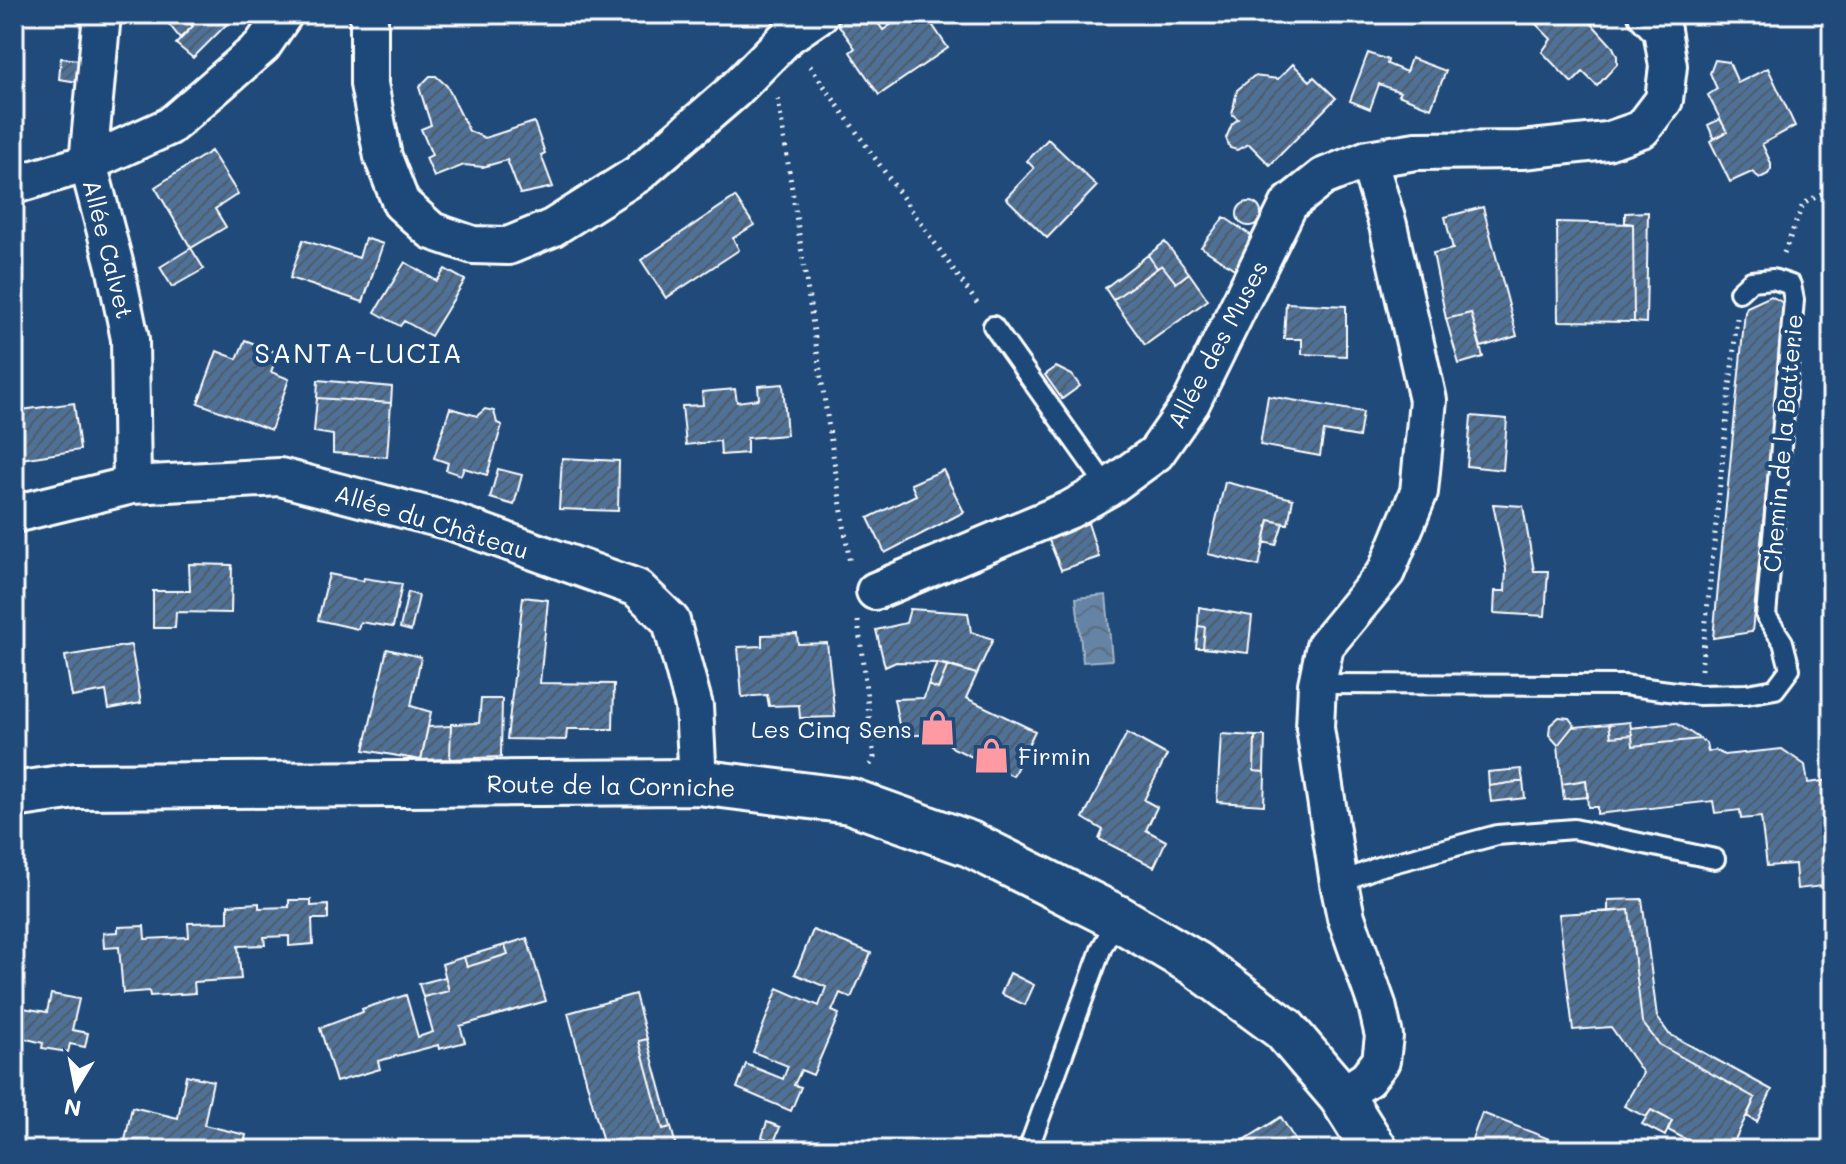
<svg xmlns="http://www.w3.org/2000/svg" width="1846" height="1164" font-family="Mali,sans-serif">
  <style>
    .water { fill: url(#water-waves); stroke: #a3b5c8; stroke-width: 2 }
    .building { fill: url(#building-hatch); stroke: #fff; stroke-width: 2 }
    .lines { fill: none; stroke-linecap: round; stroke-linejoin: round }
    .service-casing { stroke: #fff; stroke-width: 24 }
    .minor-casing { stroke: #fff; stroke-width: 42 }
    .primary-casing { stroke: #fff; stroke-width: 50 }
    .path { stroke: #fff; stroke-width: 5; stroke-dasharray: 2 6; stroke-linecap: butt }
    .service { stroke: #1f4a7a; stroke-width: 18 }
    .minor { stroke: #1f4a7a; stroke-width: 36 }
    .primary { stroke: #1f4a7a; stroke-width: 44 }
    .labels { text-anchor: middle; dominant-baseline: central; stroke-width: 8; stroke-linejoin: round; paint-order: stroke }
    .street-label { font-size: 24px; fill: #fff; stroke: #1f4a7a }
    .poi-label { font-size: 24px; fill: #fff; stroke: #1f4a7a; text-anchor: end }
    .quarter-label { font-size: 28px; letter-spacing: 2px; fill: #fff; stroke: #1f4a7a }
  </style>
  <defs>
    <pattern id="water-waves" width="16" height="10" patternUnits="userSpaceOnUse" patternTransform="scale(2)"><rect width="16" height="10" fill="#6583a4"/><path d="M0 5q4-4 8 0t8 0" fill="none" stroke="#5b6d81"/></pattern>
    <pattern id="building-hatch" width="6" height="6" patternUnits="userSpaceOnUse" patternTransform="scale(2)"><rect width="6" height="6" fill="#507197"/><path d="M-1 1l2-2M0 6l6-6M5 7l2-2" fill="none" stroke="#4e5b6a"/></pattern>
  </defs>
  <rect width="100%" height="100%" fill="#1f4a7a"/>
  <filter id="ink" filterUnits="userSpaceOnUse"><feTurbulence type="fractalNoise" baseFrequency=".0125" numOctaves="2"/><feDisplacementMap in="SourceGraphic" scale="16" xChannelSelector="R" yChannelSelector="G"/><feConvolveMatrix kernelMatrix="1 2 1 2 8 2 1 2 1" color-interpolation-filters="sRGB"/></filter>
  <g filter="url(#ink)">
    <path class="water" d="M1106,595l6,65 -29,2 -7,-64z"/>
    <path class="building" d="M179,14l14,12 -13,12 -12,-15z
      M182,14h55l-44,44 -17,-14 17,-18z
      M851,14h21l11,16 23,-16h19l23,34 -69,47 -29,-43 5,-4 -18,-25z
      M1526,14h57l30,33 4,9v8l-20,22 -14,-14 -11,11 -30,-31 9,-13z
      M1368,53l20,7 -1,4 19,8 5,-14 35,13 -15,37 -33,-13 2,-3 -21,-8 -9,25 -20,-8z
      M61,58l18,2 -1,22 -19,-3z
      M1715,60l14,2 9,21 30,-15 27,58 -33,18 9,19v6l-3,5 -8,4 -8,-6 -22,10 -20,-41 17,-9 -19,-37 9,-6 -7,-16z
      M1293,64l17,17 4,-4 22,21 -66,67 -21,-21 -12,6 -7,-2 -4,-10 6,-14 6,-5 -6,-5 5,-24 17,-14 24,3z
      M430,76h6l11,10 22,45 16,7 49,-16 11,31 -4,2 12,32 -33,7 -13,-34 -24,7 -19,-2 -30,12 -8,-19 6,-3 -11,-26 10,-4 -12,-38z
      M1720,119l7,13 -13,7 -6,-14z
      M1048,139l49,47 -50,52 -41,-40 28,-30 -7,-7z
      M211,151l27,43 -23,15 11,18 -35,21 -36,-61z
      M735,197l19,28 -21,13 6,12 -73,48 -25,-38z
      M1237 214a12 12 0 1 1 24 0a12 12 0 1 1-24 0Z
      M1483,207l34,129 -36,11 -10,-34 -25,6 -13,-66 20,-4 -8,-32z
      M1648,212l-2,111 -12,-1 -1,-98 -8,-1v-10z
      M1224,217l31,21 -16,34 -38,-25z
      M1557,222l76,2 1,98 -76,-1z
      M365,238l18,6 -20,58 -73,-24 13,-38 56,18z
      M1165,242l24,31 -13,10 -14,-18 -5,3 -9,-13z
      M191,248l13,21 -32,18 -12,-20z
      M1148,255l9,13 -44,32 -8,-12z
      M405,262l32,19 8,-12 20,11 -34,56 -27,-15 -4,5 -25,-14z
      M1162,265l14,18 13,-10 19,27 -63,45 -32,-45z
      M1771,296l14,8 -33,328 -39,6 32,-326 2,-5z
      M1286,303l60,3v50l-44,-2v-15h-18z
      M1471,313l12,44 -24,7 -13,-45z
      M245,340l33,13 -7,19 18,7 -18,51 -73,-27 19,-52 20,8z
      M1056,367l16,8 8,11 -18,13 -17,-24z
      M318,380l74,7 -1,16 -74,-5z
      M783,384l4,51 -40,3v15l-26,2 -1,-14 -34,4 -4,-39 21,-1 -1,-13 33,-3 2,13 22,-3 -1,-13z
      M1268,396l95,16 -4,25 -35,-6 -4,25 -60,-11z
      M317,398l74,5 -4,54 -54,-4v-18l-19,-3z
      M74,403l6,47 -66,10v-49z
      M450,408l27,8 8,-7 9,2 3,12 5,2 -15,50 -23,-7 -3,7 -15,-5 2,-7 -14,-5z
      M1471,416l36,3 -4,51 -36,-4z
      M562,458l57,3 -1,50 -59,-2z
      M498,469l24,6 -8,30 -24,-7z
      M943,470l21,42 -79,41 -17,-35 48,-23 -5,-11z
      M1225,482l68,17 -5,25 -19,-4 -10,46 -51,-12z
      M1493,504l30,2 11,65h14l-3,45 -51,-3 1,-22h10l1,-22z
      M1269,520l14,3 -7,22 -12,-3z
      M1088,523l11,34 -38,13 -13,-32z
      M189,564l43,1 -1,48 -55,-1 -1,16h-22v-37h37z
      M329,574l34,7 1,-3 38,6 -9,43 -33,-5 -2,7 -40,-9z
      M408,592l11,4 -8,35 -11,-3z
      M523,597l25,3 -8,83 74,1 -1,45h-46l-1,11 -59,-1z
      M1199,607l53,9 -4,37 -45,-5 2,-21 -7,-1z
      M910,609l58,4 3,19 22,7 -16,35 -40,-11 -41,-1 -11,5 -9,-37 30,-7z
      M1198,626l7,1 -2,21h-7z
      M797,634l1,10 29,-1 8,74 -35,1 -1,-13 -30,1 -2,-11 -25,2 -4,-50 24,-1v-11z
      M131,645l10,58 -32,6 -3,-18 -34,6 -7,-41z
      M387,649l34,8 -10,49 20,6 -10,48 -57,-10z
      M937,663l11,2 -10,24 -10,-4z
      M948,665l29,9 -11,24 69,33 -22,45 -60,-28 -7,-7 -21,-6h-24l-7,-36 30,-1 4,-13 10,4z
      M481,699h21l-1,58 -51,2 1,-35 28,-1z
      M1559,717l10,1 5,7 -16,20 -9,-10 1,-10z
      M1630,722l2,13 -21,2 -2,-13z
      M1676,723l24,16 -67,7 -2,-18z
      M1609,724l2,13 21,-2 1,11 67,-7 6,4 2,9 8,-2 8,5 58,-6 23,16 3,18 24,-3v122l-7,1 -2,-17 -26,3 -2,-25 -28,2 -6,-49 -20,2 -1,-9 -25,3 -2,-12 -116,13v-7h-9l-2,-27 -24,4 -4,-39 16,-20 1,2z
      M451,726l-1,33 -29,1 7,-33z
      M1127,733l40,22 -23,45 13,7 -11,23 20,11 -12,26 -55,-28 4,-9 -20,-12z
      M1221,734l34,2 -1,35 10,1 1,5 -1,28 -47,-3z
      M1255,736h10l-1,36 -10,-1z
      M1521,769l2,12 -34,5 -1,-14z
      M1586,780l2,17 -24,2 -2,-15z
      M1523,781l2,17 -34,4 -2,-16z
      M1642,899l15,118 12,17 103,56 -15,32 -10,-6 8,-18 -95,-53 -18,-23 -13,-112 -21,2v-12z
      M289,900h22v6l17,-1v14h-16l1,25 -24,2v-10l-25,1 1,8 -27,1 3,33 -47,3 1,11 -45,3 -1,-5 -26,2 -4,-46 -15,1 -1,-15 15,-1v-5l26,-1 1,13 44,-2 -1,-14 40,-1v-17l31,-2v5l30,-1z
      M1629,910l13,112 18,23 95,53 -25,52h-24l-38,-20 4,-9 -21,-11 -5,7 -22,-11 19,-33 -32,-46 -38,3 -14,-116z
      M813,930l58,23 -20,45 -11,-5 -8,18 7,3 -26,61 -12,-5 -7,15 7,2 -10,24 -54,-23 9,-24 37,15 5,-13 -35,-14 25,-64 41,18 7,-19 -31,-13z
      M527,938l19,63 -86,25 5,16 -26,7 -1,-4 -60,16 2,8 -44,13 -16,-54 43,-16 -1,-3 44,-14 12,42 15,-5 -10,-35 26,-6 -7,-27 22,-7 3,10 41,-13 -3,-9z
      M505,945l3,9 -41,13 -3,-10z
      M1010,973l24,12 -9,20 -24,-11z
      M445,977l4,14 -26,6 -4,-13z
      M51,994l28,5 -7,31 16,3 -3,14 -15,-3 -2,8 -26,-4 1,-5 -24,-6 -2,10 -3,-1v-44l9,2v4l24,4z
      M635,994l12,45 -8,2 24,88 8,-2 6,23h-72l-37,-137z
      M647,1039l24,88 -8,2 -24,-88z
      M186,1075l27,6 -9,44 42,10 -3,15h-120l9,-43 46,11z
      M1651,1110l21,11 -7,15 -23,-12z
      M1482,1113l75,29 -3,8h-86z
      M1281,1117l20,33h-55l-5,-8z
      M767,1122l13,5 -6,15 -12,-5z"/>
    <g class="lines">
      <defs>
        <path id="service" d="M993,326l115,162
          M1317,684l306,1 76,10 48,-1 28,-5 15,-20 -7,-27 -17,-26 28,-316 -3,-15 -18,-6 -22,2 -12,11
          M1339,883l39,-16 119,-32 77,-6 141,30
          M1028,1150l74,-203 16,-29"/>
        <path id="minor" d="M102,14l-14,149 27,103 15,73 2,146
          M369,14v70l14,73 18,46 31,28 41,14 35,1 44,-18 86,-54 96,-83 54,-55 32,-22
          M14,185l74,-22 82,-37 92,-80 22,-32
          M14,514l118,-29 148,-8 173,45 184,66 34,33 23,85 4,76
          M875,591l194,-81 39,-22 48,-35 35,-50 98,-199 34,-27 45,-18 48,-8 106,-1 85,-9 35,-12 22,-29 4,-34 -6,-36 -15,-16
          M1341,1096l26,-17 14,-18 3,-25 -7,-31 -31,-88 -7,-34 -24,-155 2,-44 8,-38 61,-74 33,-80 9,-92 -40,-175 -20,-66"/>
        <path id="primary" d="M14,795l61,-9 623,-4 152,19 120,43 148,74 78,46 88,65 57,67 34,54"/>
      </defs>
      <use href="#service" class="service-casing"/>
      <use href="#minor" class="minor-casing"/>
      <use href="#primary" class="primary-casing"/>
      <path class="path" d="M810,66l167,237
        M778,99l72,465
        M1784,253l19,-49 29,-16
        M858,621l16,137 -4,7
        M1701,670l36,-352"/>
      <use href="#service" class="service"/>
      <use href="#minor" class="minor"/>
      <use href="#primary" class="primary"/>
    </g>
  </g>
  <defs>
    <symbol id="shop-bare" viewBox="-9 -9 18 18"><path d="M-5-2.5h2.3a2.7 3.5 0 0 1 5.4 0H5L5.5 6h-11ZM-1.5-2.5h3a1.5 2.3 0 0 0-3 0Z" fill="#ff9aa2" stroke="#1f4a7a" stroke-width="2.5" paint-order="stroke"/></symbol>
  </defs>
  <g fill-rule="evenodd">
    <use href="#shop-bare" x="912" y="702" width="51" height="51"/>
    <use href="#shop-bare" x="966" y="730" width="51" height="51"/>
  </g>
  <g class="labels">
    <g class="street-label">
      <text transform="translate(109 249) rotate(76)">Allée Calvet</text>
      <text transform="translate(1217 344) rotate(-62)">Allée des Muses</text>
      <text transform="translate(1782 443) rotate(-85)">Chemin de la Batterie</text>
      <text transform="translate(432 521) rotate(17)">Allée du Château</text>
      <text transform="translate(611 785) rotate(1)">Route de la Corniche</text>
    </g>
    <g class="poi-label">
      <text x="912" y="728">Les Cinq Sens</text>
      <text x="1018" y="755" text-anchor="start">Firmin</text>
    </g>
    <g class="quarter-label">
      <text x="359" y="352">SANTA-LUCIA</text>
    </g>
  </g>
  <rect width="1846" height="1164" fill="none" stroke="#1f4a7a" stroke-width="48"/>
  <rect x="24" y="24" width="1798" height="1116" fill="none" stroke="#fff" stroke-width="3" filter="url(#ink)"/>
  <g transform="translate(76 1088) rotate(190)" stroke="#1f4a7a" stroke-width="6" paint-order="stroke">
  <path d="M0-6L14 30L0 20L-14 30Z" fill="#ffffff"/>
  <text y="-12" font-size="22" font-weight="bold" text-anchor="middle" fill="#ffffff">N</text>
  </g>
</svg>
